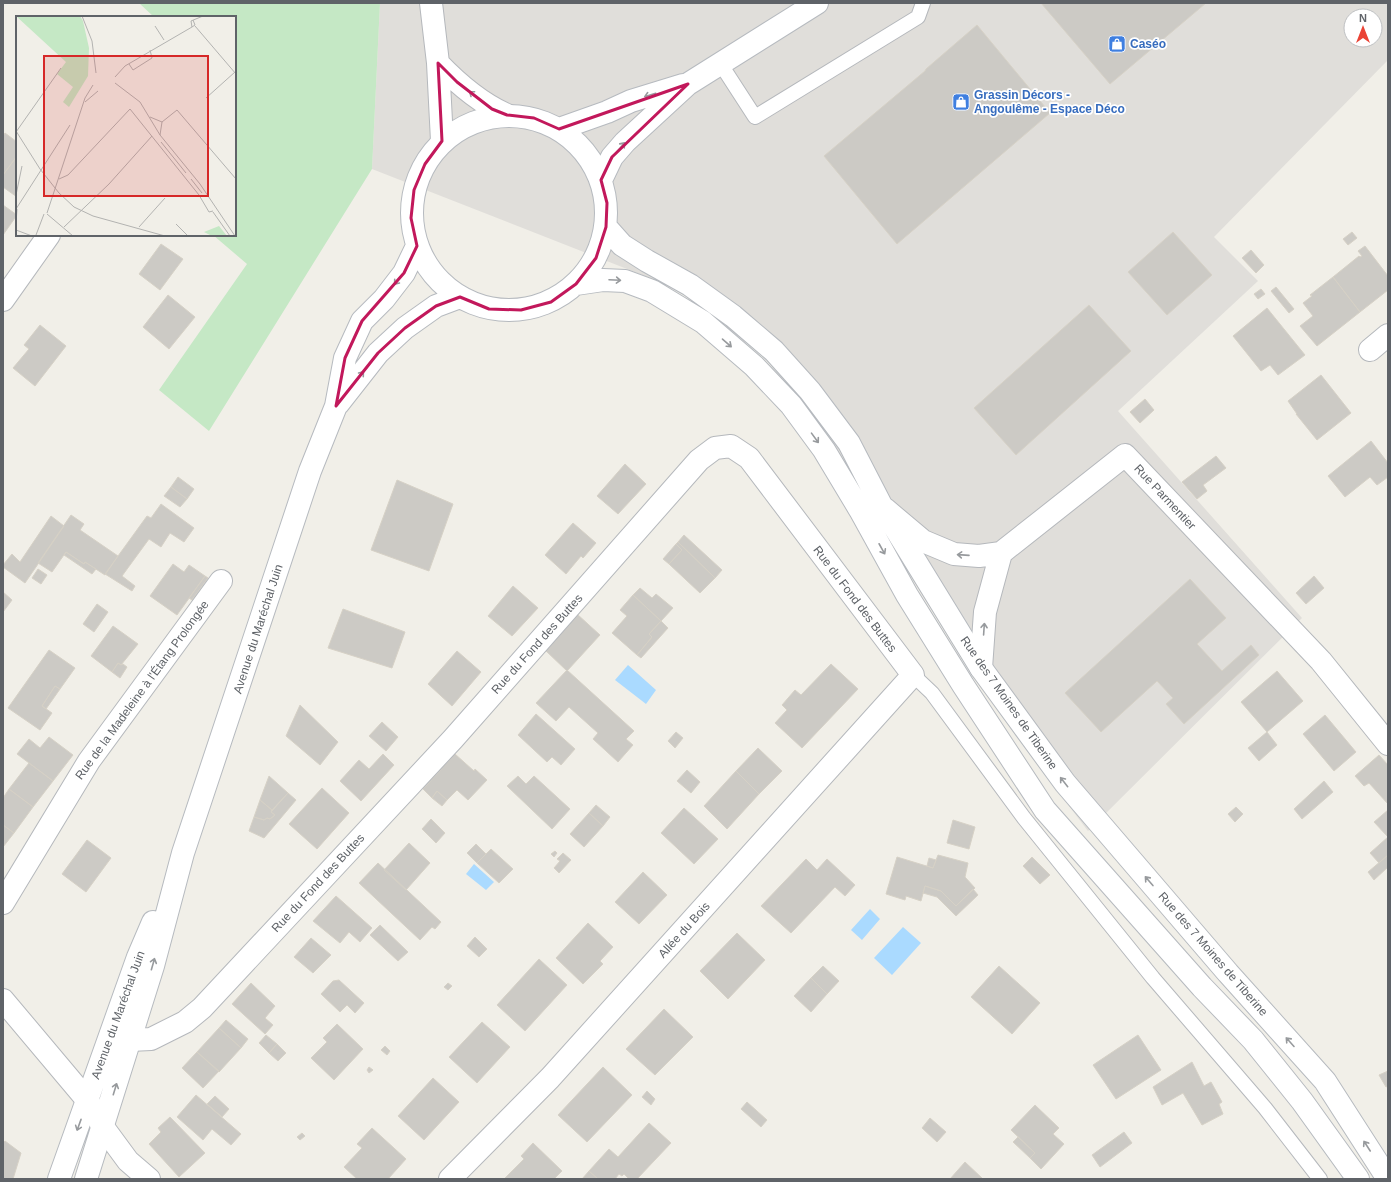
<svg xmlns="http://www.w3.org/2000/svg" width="1391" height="1182" font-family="Arial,sans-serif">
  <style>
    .industrial { fill: #e0deda; fill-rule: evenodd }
    .green { fill: #c5e8c5 }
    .water { fill: #aadaff }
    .building { fill: #cccac5; stroke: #d6d1c6 }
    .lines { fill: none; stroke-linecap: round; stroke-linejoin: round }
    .lane-casing { stroke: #b5b8bc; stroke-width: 16 }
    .street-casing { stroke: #b5b8bc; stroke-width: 24 }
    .secondary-casing { stroke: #b6babf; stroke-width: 24 }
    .lane { stroke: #fff; stroke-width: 14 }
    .street { stroke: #fff; stroke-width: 22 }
    .secondary { stroke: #fff; stroke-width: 22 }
    .oneway { stroke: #979a9d }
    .marked { fill: none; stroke: #c2185b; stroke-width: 3; stroke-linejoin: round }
    .labels { text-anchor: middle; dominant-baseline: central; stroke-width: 3.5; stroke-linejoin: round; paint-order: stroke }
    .shop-label { font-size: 12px; font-weight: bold; fill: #366cbe; stroke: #fff; text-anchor: start }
    .street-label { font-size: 12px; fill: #5f6368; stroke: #fff }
    .inset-road { fill: none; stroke: #b3b3b1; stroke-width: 1 }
    .view { fill: #d62828; fill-opacity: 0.15; stroke: #d62828; stroke-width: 2 }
    .inset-edge { fill: none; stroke: #5f6368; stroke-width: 2 }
  </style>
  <rect width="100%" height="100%" fill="#f1efe8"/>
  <path class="industrial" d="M380,3h1008v57l-174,177 44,44 -140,130 184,207 -214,213 -73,-96 -93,-140 -97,-164 -63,-76 -89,-68 -301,-118zM1351,16h24v24h-24z"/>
  <path class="green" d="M139,3h241l-8,166 -163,262 -50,-41 88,-126 -34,-29h22v-218h-81z"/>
  <path class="water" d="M628,665l28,25 -10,14 -31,-24z
    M474,864l20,18 -8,8 -20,-16z
    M870,909l10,10 -18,21 -11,-10z
    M903,927l18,16 -29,32 -18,-17z"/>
  <path class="building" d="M1041,3h165l-96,81z
    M977,25l73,88 -153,131 -73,-88 101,-85 1,-2z
    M5,133l12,9v14l-14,19v-39z
    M17,156v41l-14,-10v-12z
    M3,205l14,10 -14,20z
    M1173,232l39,43 -45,40 -39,-43z
    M1352,232l5,6 -9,7 -5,-6z
    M161,244l22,15 -23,31 -21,-16z
    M1365,246l23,30v14l-28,22 -27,-35 26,-21 1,1 2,-1 -4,-5z
    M1251,250l13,15 -8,8 -14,-15z
    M1333,277l27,35 -43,34 -17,-20 13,-10 -10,-13 9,-7 -2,-1z
    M1276,287l18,22 -5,4 -18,-22z
    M1261,289l4,5 -7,5 -4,-5z
    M168,295l27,22 -26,32 -26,-22z
    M1089,305l42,46 -115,104 -42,-47z
    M1267,308l38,47 -27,20 -8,-10 -9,6 -28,-35z
    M40,325l26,21 -31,40 -22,-18 16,-19 -5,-4z
    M1321,375l30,38 -34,27 -21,-26h1l-9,-13z
    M1145,399l9,11 -14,13 -10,-11z
    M1371,441l17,22v14l-11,8 -7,-8 -25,20 -17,-21z
    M1216,456l10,12 -23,17 4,6 -10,8 -15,-17z
    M625,464l21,20 -28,30 -21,-18z
    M178,477l16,12 -7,10 -16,-12z
    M397,480l56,24 -24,67 -58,-21z
    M171,487l16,12 -7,8 -16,-11z
    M161,504l33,24 -10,14 -14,-9 -9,14 -12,-8 -27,37 13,10 -3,5 -27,-17 42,-58 4,2z
    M71,515l13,9 -4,6 38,26 -13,19 -20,-13 -1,2 -18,-12 -14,20 -14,-9z
    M51,516l13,10 -39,57 -22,-16v-2l9,-11 8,8z
    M573,523l23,20 -13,15 -2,-2 -15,18 -21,-19z
    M684,535l38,35 -7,8 -37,-36z
    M678,542l37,36 -15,15 -31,-29 13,-14 -6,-6z
    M676,544l6,6 -13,14 -6,-5z
    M66,552l18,12 1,-2 11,7 -4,5 -28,-19z
    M173,564l11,8 5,-7 16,11 -28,39 -27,-19z
    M38,569l9,6 -6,9 -9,-6z
    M205,576l3,2 -16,22 -3,-2z
    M1314,576l10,12 -18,16 -10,-11z
    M1190,579l36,39 -29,26 25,27 29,-26 8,10 -75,69 -18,-20 7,-6 -16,-17 -56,51 -36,-39z
    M513,586l25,22 -26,28 -24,-20z
    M640,588l12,10 4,-4 17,14 -12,13 -28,-26z
    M3,592l9,8 -9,12z
    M633,595l28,26 -12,13 3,3 -15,18 -25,-22 15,-17 -7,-6z
    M97,604l11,8 -14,20 -11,-8z
    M343,609l62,23 -13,36 -64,-20z
    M577,614l23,21 -33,36 -22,-21z
    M661,621l7,7 -27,30 -4,-3 15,-18 -3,-3z
    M113,626l25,18 -17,21 -3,-2 -6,9 -21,-16z
    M49,650l26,18 -15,21 -5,-3 -13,20 10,7 -12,17 -32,-22z
    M457,651l24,21 -29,34 -24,-22z
    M118,663l3,2 2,-1 4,3 -7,11 -8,-6z
    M831,664l27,25 -56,59 -27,-25 12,-13 -5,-5 13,-15 6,5z
    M567,670l67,61 -8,8 7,6 -15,17 -25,-23 5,-6 -29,-26 -13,14 -20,-18z
    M1277,671l26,30 -36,31 -26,-30z
    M55,686l5,3 -14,20 -4,-3z
    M300,705l38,37 -18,23 -34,-29z
    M536,714l39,35 -14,16 -9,-8 -5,5 -29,-27z
    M1325,715l31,37 -22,19 -31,-37z
    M382,722l16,15 -12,14 -17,-15z
    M676,732l7,6 -8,10 -7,-7z
    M1267,732l10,13 -18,16 -11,-13z
    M49,737l24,18 -20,26 -36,-27 12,-15 11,9z
    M758,748l24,23 -23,23 -23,-23z
    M383,754l11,11 -33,36 -21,-20 19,-21 10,9z
    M455,754l19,17 1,-2 12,11 -19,20 -11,-10 -10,10 -10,-9 -5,7 -9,-9z
    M1379,755l9,10v39l-19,-21 -5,3 -9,-10z
    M29,763l24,18 -20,26 -24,-18z
    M687,770l13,12 -9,11 -14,-12z
    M736,771l23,23 -32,35 -23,-23z
    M269,776l19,17 -16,17 -12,-10z
    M518,776l8,8 8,-8 36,33 -18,20 -45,-43z
    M1324,781l9,11 -31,27 -8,-10z
    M322,788l27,25 -32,36 -28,-25z
    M9,789l24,18 -19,26 -11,-8v-27z
    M437,791l10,9 -5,6 -10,-8z
    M288,793l8,7 -32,38 -15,-7 5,-14 10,3 3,-2 3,1 5,-4 -4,-3z
    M260,800l12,10 -1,2 4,3 -5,4 -3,-1 -3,2 -10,-3z
    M596,805l14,12 -7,9 -14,-13z
    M1236,807l7,7 -8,8 -7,-8z
    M684,808l34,31 -24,25 -33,-31z
    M1388,810v27l-14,-15z
    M589,813l14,13 -19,21 -14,-13z
    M431,819l14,14 -9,10 -14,-14z
    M953,820l22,7 -6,22 -22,-6z
    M3,825l11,8 -11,14z
    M1388,837v18l-9,8 -9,-10z
    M87,840l24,18 -25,34 -24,-18z
    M409,843l21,20 -24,27 -22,-20z
    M476,844l10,10 -9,9 -10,-10z
    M491,849l22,20 -14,14 -22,-20z
    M555,851l2,2 -3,4 -3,-3z
    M563,853l8,7 -12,13 -5,-5 6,-7 -3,-2z
    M938,855l30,8 -3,14 10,11 -19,18 -15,-15 -16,-5 -4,15 -15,-5 -1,4 -19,-6 11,-37 36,11z
    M1388,855v12l-14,13 -6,-8z
    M1032,857l18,18 -10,9 -17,-18z
    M929,858l7,2 -3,8 -6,-2z
    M806,859l11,11 10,-11 28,26 -10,11 -10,-9 -44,46 -30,-27z
    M378,863l63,59 -6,7 -3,-2 -12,13 -61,-57z
    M643,872l24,23 -28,29 -24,-22z
    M925,886l16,5 15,15 17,-17 5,6 -22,21 -19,-19 -14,-4z
    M336,896l36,32 -12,14 -11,-10 -9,11 -27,-22z
    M588,923l25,24 -13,14 3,3 -20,20 -27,-26z
    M380,925l28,27 -10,9 -28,-26z
    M737,933l28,27 -37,39 -28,-28z
    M475,937l12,12 -8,8 -12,-11z
    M311,938l20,17 -18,18 -19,-16z
    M539,959l28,26 -42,46 -28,-26z
    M823,966l16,15 -12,13 -16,-16z
    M999,966l41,37 -28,31 -41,-37z
    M811,978l16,16 -16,18 -17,-16z
    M339,980l25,23 -9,10 -8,-8 -7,7 -19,-18 12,-13z
    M251,983l24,23 -10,12 8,7 -8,9 -33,-30z
    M448,983l4,3 -4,4 -4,-3z
    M664,1009l29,28 -38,38 -29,-26z
    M226,1020l22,19 -7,9 -22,-20z
    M482,1022l28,25 -33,36 -28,-26z
    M337,1024l26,25 -29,31 -23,-22 16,-16 -4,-4z
    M219,1028l22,20 -22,24 -22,-20z
    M266,1035l11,9 -8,9 -10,-10z
    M1138,1035l23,35 -45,29 -23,-34z
    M277,1044l9,9 -8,8 -9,-8z
    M385,1046l5,5 -3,4 -6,-5z
    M197,1052l22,19 -16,17 -21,-20z
    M1192,1062l12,24 7,-4 11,20 -3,2 4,10 -21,11 -19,-32 -21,12 -9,-18z
    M369,1067l4,3 -4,3 -2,-3z
    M603,1067l29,28 -45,47 -29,-27z
    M1388,1071v15l-2,1 -7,-12z
    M433,1078l26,24 -35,38 -26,-24z
    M647,1091l8,8 -4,6 -9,-8z
    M196,1095l45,39 -10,11 -19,-16 -9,11 -26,-23z
    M215,1096l14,13 -7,8 -15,-13z
    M747,1102l20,18 -6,7 -20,-18z
    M1035,1105l24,23 -6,6 11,10 -23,25 -11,-11 5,-5 -24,-23z
    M170,1117l35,36 -26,24 -30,-33 12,-12 -3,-4z
    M930,1118l16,14 -9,10 -15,-14z
    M649,1123l22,20 -34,36h-8l-5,-5 -2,2 -3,-2 -4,5h-17l-9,-8 20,-22 9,8z
    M372,1128l34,31 -18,20h-31l-13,-12 18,-19 -5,-4z
    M1124,1132l8,11 -32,24 -8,-12z
    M302,1133l3,3 -5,4 -3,-3z
    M1018,1137l17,16 -5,5 -17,-16z
    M5,1141l16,12 -8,26h-10v-36z
    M533,1143l29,28 -8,8h-50l20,-20 -3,-3z
    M965,1162l18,17h-33z
    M589,1171l9,8h-16z"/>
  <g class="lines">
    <defs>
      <path id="lane" d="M720,63l35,54 163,-100 5,-14
        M913,675l19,18 92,125 129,160 112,130 55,71"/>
      <path id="street" d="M431,3l7,60 4,78
        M438,63c20,21 42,40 69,52
        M3,300l46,-65
        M1370,350l18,-15
        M885,509l38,32 31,13 25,2 22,-3
        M981,668l4,-56 16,-59 124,-98 196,206 67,83
        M3,903l86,-142 132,-180
        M3,1000l85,101 15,26 25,34 21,18
        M130,1040l21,-1 34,-17 17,-14 251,-269 246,-279 16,-12 16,-2 18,12 164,217 -363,403 -100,101"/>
      <path id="secondary" d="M412 213a97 97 0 1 1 194 0a97 97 0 1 1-194 0Z
        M559,129l48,-17 24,-11 52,-16
        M601,180l11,-23 13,-15 63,-58 129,-81
        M606,227l16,18 25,16 43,24 43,31 41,35 36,40 39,52 32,62 100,163 84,115 163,190 97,108 63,98
        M576,284l27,-4 22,1 27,10 51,31 51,44 37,39 33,45 36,60 47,85 56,90 82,125 157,177 51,53 49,61 56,78
        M338,404l40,-51 27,-25 31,-22 24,-9
        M59,1179l79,-222 15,-35
        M86,1179l67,-213 30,-113 127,-382 26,-65 9,-48 17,-37 22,-22 20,-26 13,-27"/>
    </defs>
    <use href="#lane" class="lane-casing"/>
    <use href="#street" class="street-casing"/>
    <use href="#secondary" class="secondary-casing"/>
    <use href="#lane" class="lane"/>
    <use href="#street" class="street"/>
    <use href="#secondary" class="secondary"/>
  </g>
  <defs><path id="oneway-shaft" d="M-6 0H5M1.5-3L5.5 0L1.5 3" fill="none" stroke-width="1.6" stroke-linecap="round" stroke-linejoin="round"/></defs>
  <g class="oneway">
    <use href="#oneway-shaft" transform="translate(474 95) rotate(-143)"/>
    <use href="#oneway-shaft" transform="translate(650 95) rotate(163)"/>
    <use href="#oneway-shaft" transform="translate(621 147) rotate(-49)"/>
    <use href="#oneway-shaft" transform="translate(398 280) rotate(128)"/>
    <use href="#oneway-shaft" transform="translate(615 280) rotate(3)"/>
    <use href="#oneway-shaft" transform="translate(727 343) rotate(41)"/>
    <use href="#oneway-shaft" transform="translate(360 376) rotate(-52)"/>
    <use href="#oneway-shaft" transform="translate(815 438) rotate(54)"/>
    <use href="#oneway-shaft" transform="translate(882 549) rotate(61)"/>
    <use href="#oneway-shaft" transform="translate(963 555) rotate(-176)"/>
    <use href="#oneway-shaft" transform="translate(984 629) rotate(-86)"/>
    <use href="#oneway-shaft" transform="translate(1064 782) rotate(-128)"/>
    <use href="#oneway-shaft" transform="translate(1149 881) rotate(-131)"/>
    <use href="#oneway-shaft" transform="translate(153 964) rotate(-74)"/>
    <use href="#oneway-shaft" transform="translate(1290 1042) rotate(-132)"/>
    <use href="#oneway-shaft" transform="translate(115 1089) rotate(-73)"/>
    <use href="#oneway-shaft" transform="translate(79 1125) rotate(110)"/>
    <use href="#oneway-shaft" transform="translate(1367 1146) rotate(-123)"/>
  </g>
  <path class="marked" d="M438,63l19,19 35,27 15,6 27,3 25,11 129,-45 -76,73 -11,23 6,23 -1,24 -10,31 -20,26 -25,18 -30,8 -32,-1 -29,-12 -24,9 -31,22 -27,25 -42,53 9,-48 17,-37 42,-48 13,-27 -6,-28 3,-28 11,-26 17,-23z"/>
  <defs>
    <symbol id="shop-square" viewBox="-11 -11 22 22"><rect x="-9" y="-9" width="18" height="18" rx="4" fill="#3f7fe0" stroke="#fff"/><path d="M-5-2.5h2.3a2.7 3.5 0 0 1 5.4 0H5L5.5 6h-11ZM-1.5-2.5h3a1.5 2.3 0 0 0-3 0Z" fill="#fff"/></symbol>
  </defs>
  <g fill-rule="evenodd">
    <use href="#shop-square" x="1107" y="34" width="20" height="20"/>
    <use href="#shop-square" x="951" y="92" width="20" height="20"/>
  </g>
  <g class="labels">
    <g class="shop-label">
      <text x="1130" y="44">Caséo</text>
      <text x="974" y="95">Grassin Décors -<tspan x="974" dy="14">Angoulême - Espace Déco</tspan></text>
    </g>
    <g class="street-label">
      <text transform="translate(1165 497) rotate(47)">Rue Parmentier</text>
      <text transform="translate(855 599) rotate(53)">Rue du Fond des Buttes</text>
      <text transform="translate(258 629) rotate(-72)">Avenue du Maréchal Juin</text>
      <text transform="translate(537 644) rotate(-48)">Rue du Fond des Buttes</text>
      <text transform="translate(142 690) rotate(-54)">Rue de la Madeleine à l'Étang Prolongée</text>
      <text transform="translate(1009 703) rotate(55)">Rue des 7 Moines de Tiberine</text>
      <text transform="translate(318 883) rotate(-47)">Rue du Fond des Buttes</text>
      <text transform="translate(684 930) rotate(-48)">Allée du Bois</text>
      <text transform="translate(1213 954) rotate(49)">Rue des 7 Moines de Tiberine</text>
      <text transform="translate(118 1015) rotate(-70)">Avenue du Maréchal Juin</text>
    </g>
  </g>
  <g transform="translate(16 16)">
    <rect width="220" height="220" fill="#f1efe8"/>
    <path d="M0,0h64l3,5 6,27 -1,28 -19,31 -6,-5 10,-15 -16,-13 9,-12zM203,210l8,10h-15l-8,-4z" fill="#c5e8c5"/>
    <path class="inset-road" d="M66,0l10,25 4,32M177,4l2,5 -3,2 -1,-6 12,-5M139,10l9,14M179,10l41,48M113,48l4,6 19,-12 -2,-8M99,61l10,-11 67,-39M99,67l25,19 20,33 40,49 35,52M190,82l29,-26M69,86l13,-11M134,101l12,5M0,115l24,38 19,24 15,14 19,9 72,20M0,116l45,-64M144,119l2,-13 15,-12 59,69M145,126l25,31M43,163l9,-4 62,-66 69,86 10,17 4,-1M175,163l11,14M0,179l6,-29M0,193l54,-84M197,196l17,24M31,197l38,-115 8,-13M31,198l26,22M0,207l1,-14M160,208l12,12M48,211l45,-43 43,-48M123,211l26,-29M0,214l16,6M20,219l8,-21"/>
    <path class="view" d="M28,40h164v140h-164z"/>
    <rect width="220" height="220" class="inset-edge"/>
  </g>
  <rect width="1391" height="1182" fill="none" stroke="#5f6368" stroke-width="8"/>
  <g transform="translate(1363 28)"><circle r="19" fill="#ffffff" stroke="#bfc1c3"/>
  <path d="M0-3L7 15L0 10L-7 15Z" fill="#ea4335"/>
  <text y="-6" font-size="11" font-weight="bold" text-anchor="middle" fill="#5f6368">N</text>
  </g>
</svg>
